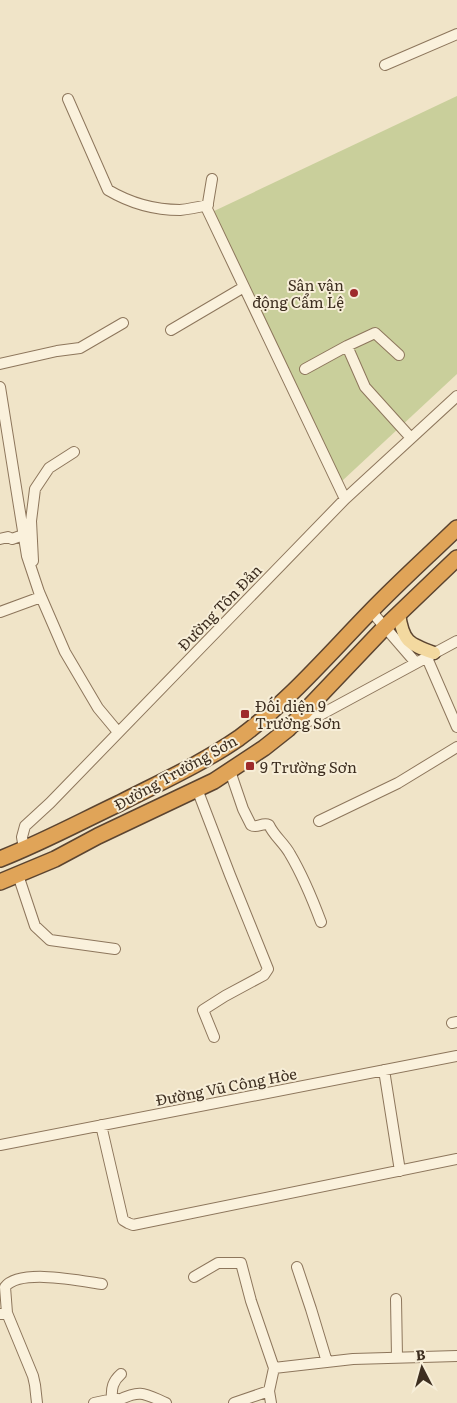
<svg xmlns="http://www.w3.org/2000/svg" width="457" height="1403" font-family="Literata,serif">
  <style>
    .green { fill: #c9cf9b }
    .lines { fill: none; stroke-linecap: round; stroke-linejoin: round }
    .minor-casing { stroke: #8d765c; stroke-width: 12 }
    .major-casing { stroke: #5b4430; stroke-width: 15 }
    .highway-casing { stroke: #5b4430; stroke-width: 18 }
    .minor { stroke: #faf1dc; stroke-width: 10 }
    .major { stroke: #f3d9a0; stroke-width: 12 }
    .highway { stroke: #e0a458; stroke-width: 15 }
    .poi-dot { fill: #9e2a2b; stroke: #f7eed8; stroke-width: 2 }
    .labels { text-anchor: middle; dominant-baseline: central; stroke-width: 4; stroke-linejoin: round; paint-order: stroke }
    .poi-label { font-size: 15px; fill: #3d2e20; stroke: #f7eed8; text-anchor: start }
    .street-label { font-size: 15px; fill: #3d2e20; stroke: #f7eed8 }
  </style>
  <rect width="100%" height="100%" fill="#f0e4c8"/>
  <path class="green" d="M457,96v278l-115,107 -130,-269z"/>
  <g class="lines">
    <defs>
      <path id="minor" d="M385,65l72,-31
        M68,99l40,91c22,13 47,20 72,20 9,-1 19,-3 28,-5
        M212,179l-5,30 138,290
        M171,330l73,-43
        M347,346l28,-13 24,22
        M0,364l57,-13 23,-3 43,-25
        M305,369l42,-23 18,41 46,51
        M0,387l27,169 12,36 26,60 33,56 20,24
        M0,539l8,-2 4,2 11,-4
        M33,561l-2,-40 4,-32 14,-21 25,-16
        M371,611l45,52
        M0,612l41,-15
        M427,658l30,69
        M291,728l18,-7 148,-80
        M230,771l13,38 8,16c6,4 11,-3 18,0 5,11 15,18 21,29 13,22 22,44 31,68
        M197,789l33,86 38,94 -4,6 -39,21 -22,14 11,27
        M319,821l79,-38 59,-36
        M24,849l-2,-12 3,-11 25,-23 295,-304 112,-103
        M18,875l17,51 15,14 65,9
        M452,1023l5,-1
        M384,1070l16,101
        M101,1125l22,95 5,3 5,2 324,-66
        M0,1145l457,-89
        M297,1267l14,42 16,53
        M194,1277l24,-14h23l10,38 23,67
        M396,1299l1,58
        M7,1313l26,63 2,9 2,18
        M0,1314l7,-1 -2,-26c15,-19 76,-6 97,-3
        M112,1399c-1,-11 1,-18 9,-25
        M94,1403l19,-4h5
        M119,1403v-3c22,-11 26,-6 47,3
        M234,1403l35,-12
        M271,1403l-2,-12 5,-23 79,-9 104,-3"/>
      <path id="major" d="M399,614c4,28 10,30 35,39"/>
      <path id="highway" d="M0,859c41,-16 80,-37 120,-56 39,-20 83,-40 119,-65 49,-36 89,-83 131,-126 28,-29 58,-56 87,-84
        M0,882l55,-23 43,-23 116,-55 50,-33 24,-19 97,-102 72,-69"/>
    </defs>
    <use href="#minor" class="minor-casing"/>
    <use href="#major" class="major-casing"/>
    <use href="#highway" class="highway-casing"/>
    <use href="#minor" class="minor"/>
    <use href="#major" class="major"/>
    <use href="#highway" class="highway"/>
  </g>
  <g class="poi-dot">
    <circle cx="354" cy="293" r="5"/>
    <rect x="240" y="709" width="10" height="10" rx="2.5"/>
    <rect x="245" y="761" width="10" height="10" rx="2.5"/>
  </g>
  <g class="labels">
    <g class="poi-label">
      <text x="344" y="284" text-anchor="end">Sân vận<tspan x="344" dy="17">động Cẩm Lệ</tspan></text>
      <text x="255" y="705">Đối diện 9<tspan x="255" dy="17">Trường Sơn</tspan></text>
      <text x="260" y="766">9 Trường Sơn</text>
    </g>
    <g class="street-label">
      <text transform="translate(219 607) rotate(-46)">Đường Tôn Đản</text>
      <text transform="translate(175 772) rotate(-29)">Đường Trường Sơn</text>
      <text transform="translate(226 1086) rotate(-11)">Đường Vũ Công Hòe</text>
    </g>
  </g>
  <g transform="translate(422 1368) rotate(354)" stroke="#f7eed8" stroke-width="4" paint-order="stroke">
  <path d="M0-4L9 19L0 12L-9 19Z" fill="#3d2e20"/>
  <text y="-8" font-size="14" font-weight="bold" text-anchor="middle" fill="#3d2e20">B</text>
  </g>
</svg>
